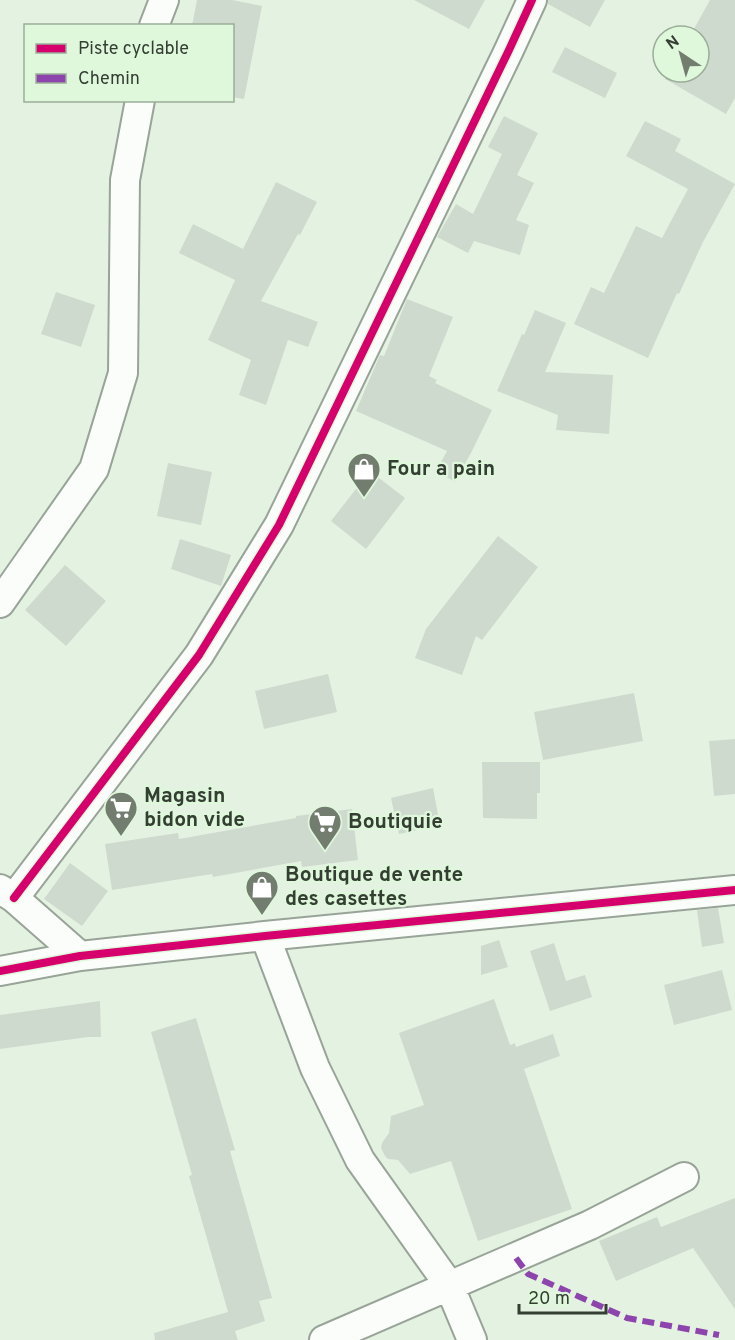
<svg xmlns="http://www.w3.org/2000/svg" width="735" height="1340" font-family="Overpass,sans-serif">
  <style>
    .building { fill: #cfdace }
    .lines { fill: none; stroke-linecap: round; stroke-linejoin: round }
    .minor-casing { stroke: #99a498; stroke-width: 32 }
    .minor { stroke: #fbfdfb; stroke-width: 28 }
    .quiet { stroke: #8e44ad; stroke-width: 6; stroke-dasharray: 12 6; stroke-linecap: butt }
    .cycleway-casing { stroke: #dff8dc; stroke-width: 11 }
    .cycleway { stroke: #d6006c; stroke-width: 8 }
    .labels { text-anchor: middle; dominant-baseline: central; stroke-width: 4.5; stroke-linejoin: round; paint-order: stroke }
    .poi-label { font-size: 21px; font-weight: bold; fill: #343e33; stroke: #dff8dc; text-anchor: start }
  </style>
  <rect width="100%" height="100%" fill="#e4f2e2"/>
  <path class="building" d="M197,0h35l30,6 -18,93 -12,-2v-71h-40z
    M414,0h71l-16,29z
    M548,0h57l-15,27 -42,-23z
    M710,0h25v98l-9,16 -61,-35 4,-7h30v-36h-9z
    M565,47l52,26 -12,25 -53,-26z
    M504,116l34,17 -21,42 17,8 -18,37 13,5 -9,30 -46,-14 -6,12 -31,-16 19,-33 17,10 29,-60 -14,-7z
    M645,121l36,18 -6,12 60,33 -32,58 -24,52 -2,-1 -29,65 -74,-34 17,-37 13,6 32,-67 26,12 26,-49 -62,-33z
    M276,182l41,20 -17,33 -2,-1 -37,67 57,21 -10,25 -20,-7 -22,65 -27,-10 12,-35 -43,-20 27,-60 -56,-27 14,-29 50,25z
    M56,292l39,13 -14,42 -40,-13z
    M407,299l46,18 -24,59 8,4 -2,3 57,27 -20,41 -17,31 -19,-11 11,-20 -91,-40 24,-56 4,1z
    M535,310l31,13 -21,49 68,3 -4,59 -53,-4 2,-15 -61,-24 25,-57 2,1z
    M168,463l44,9 -11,53 -44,-9z
    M370,471l35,27 -39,51 -35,-28z
    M498,536l40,31 -56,73 -6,-4 -14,39 -47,-17 11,-29z
    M180,539l51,16 -10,31 -50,-17z
    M65,565l41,36 -40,45 -41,-36z
    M328,674l9,38 -73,17 -9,-38z
    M634,693l9,48 -100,19 -9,-48z
    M735,739v55l-21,2 -5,-55z
    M482,762h58v31h-3v26l-54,-1z
    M433,788l7,37 -41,9 -8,-36z
    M352,809l6,51 -56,7 -1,-6 -88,16 -1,-3 -100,16 -7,-46 73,-11 1,6 117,-21v-2z
    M70,863l38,28 -26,35 -38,-27z
    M718,908l6,35 -22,4 -5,-37z
    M499,940l9,27 -27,8v-29z
    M554,943l12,38 19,-6 7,22 -42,14 -20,-60z
    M722,970l10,40 -58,15 -10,-40z
    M494,999l16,46 5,-2 1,4 37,-13 7,22 -36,13 48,140 -94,32 -27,-80 -41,13 -12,-14 -10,-1 -3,-3 -4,-8 1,-5 7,-10 2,-17 33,-11 -25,-72z
    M100,1001l1,36h-13l-88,12v-34z
    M196,1018l39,132 -5,1 42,147 -13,3 6,20 -30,10 3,9h-83l-1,-7 74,-21 -39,-136 3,-1 -41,-143z
    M735,1198v111l-42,-61 -77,33 -17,-40 58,-24 4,10z"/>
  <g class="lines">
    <defs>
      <path id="minor" d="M154,26l10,-26
        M0,603l94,-134 29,-96 2,-193 15,-80
        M0,889l14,9 66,58
        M14,898l185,-243 80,-130 230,-475 23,-50
        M265,936l50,132 45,92 89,125 23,55
        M0,971l80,-15 185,-20 470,-46
        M324,1340l266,-115 94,-48"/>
    </defs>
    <use href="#minor" class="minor-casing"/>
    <use href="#minor" class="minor"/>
    <path class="quiet" d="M516,1258l12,16 99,44 92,17"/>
    <defs>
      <path id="cycleway" d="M14,898l185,-243 80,-130 230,-475 23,-50
        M0,971l80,-15 185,-20 470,-46"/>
    </defs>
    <use href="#cycleway" class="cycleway-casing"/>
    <use href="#cycleway" class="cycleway"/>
  </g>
  <defs>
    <symbol id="shop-pin" viewBox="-11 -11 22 30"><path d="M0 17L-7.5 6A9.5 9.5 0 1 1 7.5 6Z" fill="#727d70" stroke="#dff8dc"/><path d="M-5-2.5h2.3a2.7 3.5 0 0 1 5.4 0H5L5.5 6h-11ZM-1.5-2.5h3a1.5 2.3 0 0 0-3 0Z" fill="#fff"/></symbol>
    <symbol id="supermarket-pin" viewBox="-11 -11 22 30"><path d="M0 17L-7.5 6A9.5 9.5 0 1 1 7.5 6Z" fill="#727d70" stroke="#dff8dc"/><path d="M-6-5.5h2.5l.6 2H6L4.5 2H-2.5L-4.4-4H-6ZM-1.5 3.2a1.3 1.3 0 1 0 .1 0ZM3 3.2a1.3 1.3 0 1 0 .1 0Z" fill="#fff"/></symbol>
  </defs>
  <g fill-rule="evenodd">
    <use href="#shop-pin" x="345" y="450" width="38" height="52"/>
    <use href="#supermarket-pin" x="102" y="789" width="38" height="52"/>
    <use href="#supermarket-pin" x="306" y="803" width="38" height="52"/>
    <use href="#shop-pin" x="243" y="868" width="38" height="52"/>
  </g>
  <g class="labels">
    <g class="poi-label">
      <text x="387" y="469">Four a pain</text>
      <text x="144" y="796">Magasin<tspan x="144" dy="24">bidon vide</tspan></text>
      <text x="348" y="822">Boutiquie</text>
      <text x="285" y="875">Boutique de vente<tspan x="285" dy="24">des casettes</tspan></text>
    </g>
  </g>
  <rect x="24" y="24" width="210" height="78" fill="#dff8dc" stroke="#9bae98" stroke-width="1.5"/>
  <rect x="36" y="44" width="30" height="9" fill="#d6006c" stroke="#9bae98" stroke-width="1.5"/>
  <text x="78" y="54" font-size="18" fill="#343e33">Piste cyclable</text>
  <rect x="36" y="74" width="30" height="9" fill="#8e44ad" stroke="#9bae98" stroke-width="1.5"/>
  <text x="78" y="84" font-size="18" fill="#343e33">Chemin</text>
  <g transform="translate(681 54) rotate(324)"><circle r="28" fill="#dff8dc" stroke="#9bae98" stroke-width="1.5"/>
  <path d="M0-4.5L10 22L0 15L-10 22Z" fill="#727d70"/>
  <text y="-9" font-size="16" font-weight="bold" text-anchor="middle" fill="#343e33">N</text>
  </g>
  <path d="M519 1304v9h87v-9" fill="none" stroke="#343e33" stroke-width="3"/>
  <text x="528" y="1304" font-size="18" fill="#343e33" stroke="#dff8dc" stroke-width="4.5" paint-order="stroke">20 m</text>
</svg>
